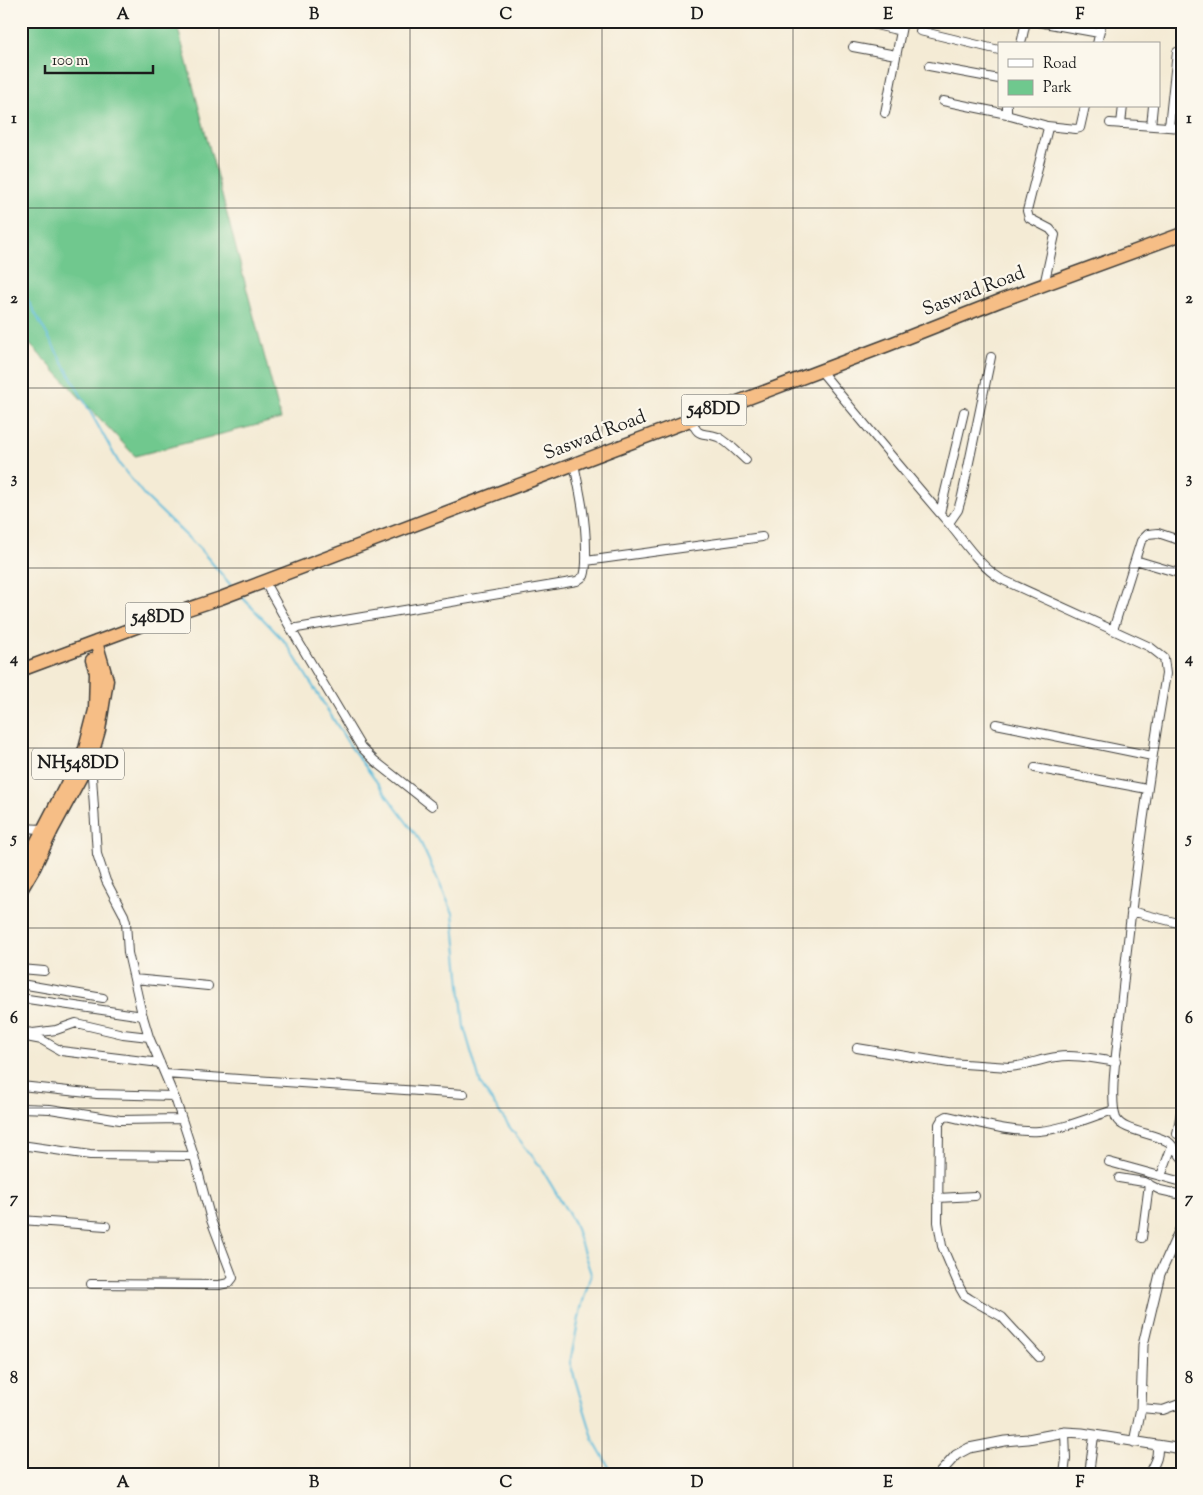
<svg xmlns="http://www.w3.org/2000/svg" width="1203" height="1495" font-family="'Sorts Mill Goudy',serif">
  <style>
    .green { fill: #6fc88e; stroke: #467255 }
    .lines { fill: none; stroke-linecap: round; stroke-linejoin: round }
    .stream { stroke: #5dbcdb; stroke-width: 2 }
    .minor-casing { stroke: #3c3b38; stroke-width: 10 }
    .tertiary-casing { stroke: #3c3b38; stroke-width: 11 }
    .trunk-casing { stroke: #3c3b38; stroke-width: 15 }
    .minor { stroke: #fff; stroke-width: 8 }
    .tertiary { stroke: #fff; stroke-width: 9 }
    .trunk { stroke: #f6be86; stroke-width: 12 }
    .grid { fill: none; stroke: #1c1c1c; stroke-width: 1; stroke-opacity: 0.55 }
    .labels { text-anchor: middle; dominant-baseline: central; stroke-width: 4.5; stroke-linejoin: round; paint-order: stroke }
    .shield { fill: #fbf7ec; stroke: #5f5e5a; stroke-width: 1 }
    .shield-label { font-size: 18px; font-weight: bold; fill: #1c1c1c }
    .street-label { font-size: 19px; fill: #1c1c1c; stroke: #fbf7ec }
    .neatline { fill: none; stroke: #1c1c1c; stroke-width: 2 }
    .grid-label { font-size: 16px; text-anchor: middle; font-weight: bold; fill: #1c1c1c }
  </style>
  <rect width="100%" height="100%" fill="#fbf7ec"/>
  <filter id="ink" filterUnits="userSpaceOnUse"><feTurbulence type="fractalNoise" baseFrequency=".02" numOctaves="2"/><feDisplacementMap in="SourceGraphic" scale="10" xChannelSelector="R" yChannelSelector="G"/><feConvolveMatrix kernelMatrix="1 2 1 2 8 2 1 2 1" color-interpolation-filters="sRGB"/></filter>
  <filter id="wash" filterUnits="userSpaceOnUse"><feTurbulence type="fractalNoise" baseFrequency=".0096" numOctaves="4" result="noise"/><feDisplacementMap in="SourceGraphic" scale="20" xChannelSelector="R" yChannelSelector="G"/><feGaussianBlur stdDeviation="1.12" result="paint"/><feColorMatrix in="noise" values="0 0 0 0 0 0 0 0 0 0 0 0 0 0 0 0 0 1.4 0 .05"/><feComposite in="paint" operator="in"/></filter>
  <g filter="url(#wash)">
    <rect width="100%" height="100%" fill="#f4ebd5"/>
    <path class="green" d="M21,21h155l105,398 -146,37 -114,-121z"/>
    <g class="lines">
      <path class="stream" d="M21,288l99,177 24,30 56,54 34,40
        M241,596l45,47 64,103 69,93 34,74 11,114 17,58 30,44 29,37 34,57 17,51 -10,34 -11,55 24,78 19,33"/>
    </g>
  </g>
  <g filter="url(#ink)">
    <g class="lines">
      <defs>
        <path id="minor" d="M859,21l42,10
          M1033,21l66,12
          M920,31l79,19
          M1021,44l5,-23
          M1097,44l5,-23
          M853,47l43,8
          M929,66l70,13
          M943,101l64,13
          M1007,106v8l3,2 34,9 4,3 -21,83 2,7 21,11 5,6 -11,50
          M885,113l18,-92
          M1110,123l72,5
          M1121,124l2,-18
          M1047,126l29,3 4,-1 5,-22
          M1151,126l2,-20
          M1169,127l8,-75
          M21,357l2,3
          M820,370c41,50 82,99 124,148 19,21 33,46 57,61l149,68 14,11 2,16c-20,117 -36,235 -47,353 -2,22 -10,72 -3,91 6,14 41,15 54,25 4,4 8,10 12,15
          M691,419c8,21 11,12 27,18 9,4 21,17 28,23
          M940,513l24,-101
          M949,523l9,-13 4,-14 29,-139
          M1135,560l47,14
          M586,561l176,-24
          M264,581l27,48 70,118 14,14 57,45
          M291,629l286,-48 7,-5c3,-9 2,-18 2,-27 0,-29 -6,-57 -12,-85
          M1113,630l28,-89 7,-7 10,-1 24,8
          M996,724l156,32
          M91,761l6,93 9,27 18,34 2,7 2,31 13,57 8,27 27,64 18,55 17,64 22,58 -4,5 -10,2 -128,-1
          M1035,768l112,21
          M21,828l22,1
          M1131,911l51,13
          M21,969l23,2
          M134,979l74,7
          M21,984l82,14
          M21,998l122,18
          M26,1032l7,1 23,-3 20,-7 47,11 26,3
          M21,1036l21,4 19,11 99,12
          M857,1048l92,15 60,4c17,-1 31,-8 47,-10 19,-3 40,2 60,5
          M165,1074l299,20
          M21,1086l76,8 77,2
          M21,1108l29,1 70,11 61,-1
          M1177,1134l5,-27
          M21,1145l69,10 104,1
          M1109,1162l73,20
          M1161,1176l11,-30
          M1119,1178l25,4 16,8 22,5
          M938,1198l37,-2
          M21,1220l85,6
          M1142,1238l7,-54
          M1039,1357l-37,-40 -32,-18 -6,-4 -4,-7 -18,-42 -4,-24 1,-98 3,-5 5,-3c28,6 64,17 92,15 26,-2 51,-14 75,-21
          M1141,1408l22,2 19,-7
          M1064,1474l2,-15 -1,-27
          M1089,1474l5,-38"/>
        <path id="tertiary" d="M1134,1442l7,-34 2,-63 17,-71 22,-49
          M939,1474l17,-19 13,-7 36,-7 23,-2 37,-7 17,1 100,16
          M1149,1474c5,-10 10,-17 8,-28"/>
        <path id="trunk" d="M21,670l137,-51 63,-21 667,-253 114,-45 180,-66
          M21,872l64,-123 10,-39 1,-38 -4,-12
          M21,890l13,-22 18,-38 39,-72 8,-28 8,-50 -11,-38"/>
      </defs>
      <use href="#minor" class="minor-casing"/>
      <use href="#tertiary" class="tertiary-casing"/>
      <use href="#trunk" class="trunk-casing"/>
      <use href="#minor" class="minor"/>
      <use href="#tertiary" class="tertiary"/>
      <use href="#trunk" class="trunk"/>
    </g>
  </g>
  <path class="grid" d="M219,21v1453M410,21v1453M602,21v1453M793,21v1453M984,21v1453M21,208h1161M21,388h1161M21,568h1161M21,748h1161M21,928h1161M21,1108h1161M21,1288h1161"/>
  <g class="labels">
    <g class="shield">
      <rect x="681.5" y="394.5" width="65" height="31" rx="4"/>
      <rect x="125.5" y="602.5" width="65" height="31" rx="4"/>
      <rect x="32" y="748.5" width="92" height="31" rx="4"/>
    </g>
    <g class="shield-label">
      <text x="714" y="410">548DD</text>
      <text x="158" y="618">548DD</text>
      <text x="78" y="764">NH548DD</text>
    </g>
    <g class="street-label">
      <text transform="translate(974 292) rotate(-21)">Saswad Road</text>
      <text transform="translate(595 436) rotate(-21)">Saswad Road</text>
    </g>
  </g>
  <rect width="1203" height="1495" fill="none" stroke="#fbf7ec" stroke-width="55"/>
  <rect x="998" y="42" width="162" height="65" fill="#fbf7ec" stroke="#a29f99"/>
  <rect x="1008" y="59" width="25" height="8" fill="#ffffff" stroke="#a29f99"/>
  <text x="1043" y="68" font-size="15" fill="#1c1c1c">Road</text>
  <rect x="1008" y="80" width="25" height="15" fill="#6fc88e" stroke="#a29f99"/>
  <text x="1043" y="92" font-size="15" fill="#1c1c1c">Park</text>
  <path d="M45 65v8h108v-8" fill="none" stroke="#1c1c1c" stroke-width="2.5"/>
  <text x="52" y="65" font-size="15" fill="#1c1c1c" stroke="#fbf7ec" stroke-width="4" paint-order="stroke">100 m</text>
  <rect x="28" y="28" width="1148" height="1440" class="neatline"/>
  <g class="grid-label">
    <text x="123" y="19">A</text>
    <text x="314" y="19">B</text>
    <text x="506" y="19">C</text>
    <text x="697" y="19">D</text>
    <text x="888" y="19">E</text>
    <text x="1080" y="19">F</text>
    <text x="14" y="123">1</text>
    <text x="1189" y="123">1</text>
    <text x="14" y="303">2</text>
    <text x="1189" y="303">2</text>
    <text x="14" y="483">3</text>
    <text x="1189" y="483">3</text>
    <text x="14" y="663">4</text>
    <text x="1189" y="663">4</text>
    <text x="14" y="843">5</text>
    <text x="1189" y="843">5</text>
    <text x="14" y="1023">6</text>
    <text x="1189" y="1023">6</text>
    <text x="14" y="1203">7</text>
    <text x="1189" y="1203">7</text>
    <text x="14" y="1383">8</text>
    <text x="1189" y="1383">8</text>
    <text x="123" y="1487">A</text>
    <text x="314" y="1487">B</text>
    <text x="506" y="1487">C</text>
    <text x="697" y="1487">D</text>
    <text x="888" y="1487">E</text>
    <text x="1080" y="1487">F</text>
  </g>
</svg>
